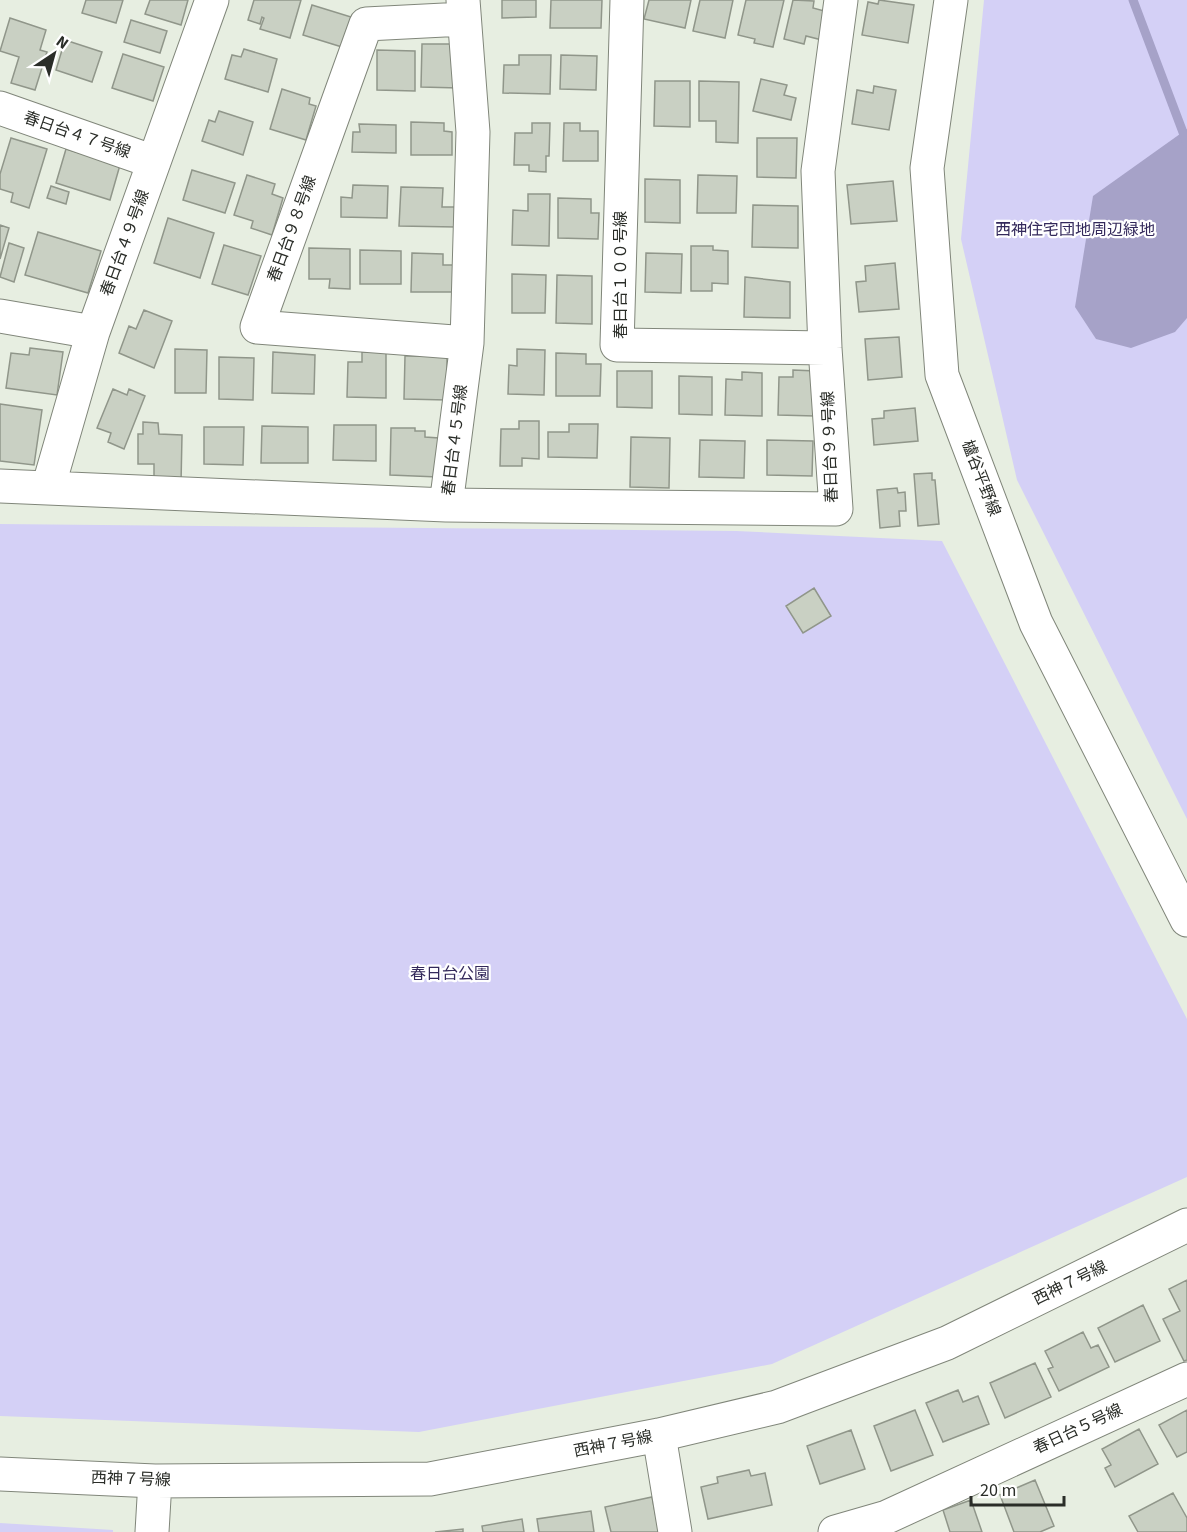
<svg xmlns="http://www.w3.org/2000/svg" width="1187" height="1532" font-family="'Source Sans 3','Noto Sans JP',sans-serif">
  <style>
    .green { fill: #d4d0f6 }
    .water { fill: #a6a2c8 }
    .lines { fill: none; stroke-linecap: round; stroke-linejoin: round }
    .stream { stroke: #a6a2c8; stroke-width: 9 }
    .building { fill: #c9d0c3; stroke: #90968a; stroke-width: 1.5 }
    .minor-casing { stroke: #80867a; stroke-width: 35 }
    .minor { stroke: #fff; stroke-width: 33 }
    .labels { text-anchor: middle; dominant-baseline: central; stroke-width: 4.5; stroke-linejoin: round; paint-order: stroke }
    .street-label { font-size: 16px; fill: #2a2d28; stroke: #fff }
    .park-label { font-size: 16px; fill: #33295b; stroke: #fff }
  </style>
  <rect width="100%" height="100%" fill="#e7eee1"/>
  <path class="green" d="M984,0h203v819l-170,-339 -56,-241z
    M0,524l736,7 206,10 245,478v158l-415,187 -353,68 -419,-16z
    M0,1523l113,7v2h-113z"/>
  <path class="water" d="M1187,129v189l-12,14 -44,16 -35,-9 -21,-32 18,-111z"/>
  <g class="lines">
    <path class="stream" d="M1133,0l54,143"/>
  </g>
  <path class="building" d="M86,0h37l-7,23 -34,-10z
    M150,0h38l-7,25 -36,-11z
    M254,0h47l-11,38 -30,-9 4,-11 -2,-1 -2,7 -12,-4z
    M502,0h34v17l-34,1z
    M551,0h51l-1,28h-51z
    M649,0h42l-6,28 -41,-9z
    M700,0h33l-8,38 -32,-7z
    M746,0h38l-11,47 -19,-4 1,-4 -17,-4z
    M793,0l21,1 -1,7 15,4 -6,28 -16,-4 -2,8 -20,-5z
    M879,0l35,5 -6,38 -46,-8 6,-33 10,2z
    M312,5l39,12 -9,30 -39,-12z
    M10,18l36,12 -6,20 7,2 -12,38 -24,-7 8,-26 -19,-6z
    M131,20l36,11 -7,22 -36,-11z
    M65,40l37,12 -10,30 -36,-12z
    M422,44h29v14h8v30l-38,-1z
    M244,49l33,10 -9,33 -43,-13 7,-24 9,2z
    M377,50l38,1v40l-38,-1z
    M123,54l41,13 -11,34 -41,-13z
    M519,55h32l-1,39 -47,-1 1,-28h15z
    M561,55l36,1 -1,34 -36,-1z
    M761,79l26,6 -3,10 12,3 -5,22 -38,-9z
    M655,81h35v46l-36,-1z
    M699,81l40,1 -1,61 -22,-1v-21h-17z
    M874,86l22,4 -7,40 -37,-6 5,-34 16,3z
    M282,89l28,9 -1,6 7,2 -10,34 -36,-11z
    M219,111l34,11 -10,33 -41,-14 7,-21 6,2z
    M411,122l33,1v8l8,1v23h-41z
    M532,123h18l-1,33h-3v16l-17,-1v-6h-15l1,-32h17z
    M564,123h16v8h18v30h-35z
    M359,124l37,1v28l-44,-1 1,-20h7z
    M11,138l36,11 -18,59 -18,-6 2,-9 -13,-4v-15z
    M757,138h40l-1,40 -39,-1z
    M66,149l54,16 -10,35 -54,-17z
    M192,170l43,13 -10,30 -42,-13z
    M247,175l28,9 -3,10 11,4 -11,37 -21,-7 2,-7 -19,-6z
    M698,175l39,1 -1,37h-39z
    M645,179l35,1v43l-35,-1z
    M893,181l4,40 -46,3 -4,-39z
    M353,185l35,1 -1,32 -46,-1v-20l11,1z
    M51,186l18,6 -3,12 -19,-6z
    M401,187l42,1 -1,19h14v20l-57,-1z
    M528,194h22l-1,52 -37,-1 1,-35 15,1z
    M558,198l33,1v14h8l-1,26 -40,-1z
    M753,205l45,1v42l-46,-1z
    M168,218l46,15 -14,45 -46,-15z
    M0,225l9,3 -9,31z
    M38,232l63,19 -13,42 -63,-18z
    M9,243l15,5 -10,34 -14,-5z
    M224,245l37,11 -13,39 -36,-11z
    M691,246h22v4l15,1v33l-16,-1v8h-21z
    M309,248l41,1v40l-21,-1 1,-9h-21z
    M360,250l41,1v33h-41z
    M412,253l31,1v11h11v27h-43z
    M646,253l36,1 -1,39 -36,-1z
    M895,263l4,46 -40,3 -3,-30 10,-1 -1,-15z
    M512,274l34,1 -1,38h-33z
    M557,275l35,1v48l-36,-1z
    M745,277l45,5v36l-46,-1z
    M144,310l28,11 -18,47 -35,-15 10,-27 7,3z
    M899,337l3,40 -34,3 -3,-41z
    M30,348l33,4 -6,43 -51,-7 5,-35 18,2z
    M175,349l32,1 -1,43h-31z
    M517,349l28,1 -1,45 -36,-1 1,-29 8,1z
    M273,352l42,3 -1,39 -42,-1z
    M362,352h24v46l-39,-1 1,-35h14z
    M424,352l23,1v47l-43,-1 1,-43h19z
    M556,353l30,1v10h15l-1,32h-44z
    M219,357l35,1 -1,42 -34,-1z
    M793,370l23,1 -1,45 -37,-1 1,-38h14z
    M617,371h35v37l-35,-1z
    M742,372l20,1v43l-37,-1 1,-36 16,1z
    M679,376l33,1v38l-33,-1z
    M113,389l14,6 2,-6 16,7 -21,53 -16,-7 3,-9 -14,-5z
    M0,404l42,6 -8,55 -34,-4z
    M915,408l3,33 -44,4 -2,-26 12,-1v-7z
    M519,421h20v38l-17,-1v8h-22l1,-37h18z
    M143,422l15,1 1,11 23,1 -1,49 -27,-1v-19h-16v-30h5z
    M569,424h29l-1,34 -49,-1v-25h21z
    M334,425h42v36l-43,-1z
    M262,426l46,1v36h-47z
    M204,427h40l-1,38 -39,-1z
    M391,428h24v3h10v6l14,1 -1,39 -48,-2z
    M631,437l39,1 -1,50 -39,-1z
    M700,440l45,1 -1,37 -45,-1z
    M767,440l46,1 -1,35 -45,-1z
    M932,473v7h3l4,44 -21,2 -4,-52z
    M897,488l1,5 7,-1 1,19h-7l1,15 -20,2 -3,-38z
    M814,588l17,28 -28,17 -17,-27z
    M1187,1280v80l-3,1 -21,-42 17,-8 -11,-22z
    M1143,1305l17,36 -45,21 -17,-34z
    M1083,1332l8,16 7,-3 11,22 -50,24 -11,-22 5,-2 -8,-16z
    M1035,1363l16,34 -46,21 -15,-35z
    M958,1390l5,12 15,-6 11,28 -46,18 -17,-39z
    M915,1410l18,45 -42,16 -17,-45z
    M1187,1410v42l-10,5 -18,-32z
    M1139,1429l19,35 -43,23 -10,-19 6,-3 -9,-16z
    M851,1430l14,39 -45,15 -13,-38z
    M749,1470l2,6 14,-3 7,32 -64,14 -7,-32 17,-4 -1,-6z
    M1035,1480l19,46 -14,6h-26l-14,-37z
    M1173,1493l14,25v14h-49l-9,-16z
    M652,1497l7,35h-48l-6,-25z
    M971,1500l11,32h-32l-7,-22z
    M591,1511l3,21h-55l-2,-13z
    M522,1519l2,13h-41l-1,-6z
    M463,1529v3h-28z"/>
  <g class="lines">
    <defs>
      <path id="minor" d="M627,0l-10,345 208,3
        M951,0l-24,168 15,207 94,248 151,297
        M464,19l-98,5 -109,303 210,16
        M0,108l154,54
        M0,316l93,16
        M0,486l446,19 21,-162 6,-211 -10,-132
        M48,488l45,-156 119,-332
        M446,505l390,4 -11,-161 -7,-177 23,-171
        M659,1435l16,97
        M0,1474l155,7 275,-2 229,-44 118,-28 170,-64 240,-118
        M152,1532l3,-51
        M835,1532l52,-15 300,-138"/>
    </defs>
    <use href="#minor" class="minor-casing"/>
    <use href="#minor" class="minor"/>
  </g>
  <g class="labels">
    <g class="street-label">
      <text transform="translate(77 135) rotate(19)">春日台４７号線</text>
      <text transform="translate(292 229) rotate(-70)">春日台９８号線</text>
      <text transform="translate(125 243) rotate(-70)">春日台４９号線</text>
      <text transform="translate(621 275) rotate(-90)">春日台１００号線</text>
      <text transform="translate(455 440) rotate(-83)">春日台４５号線</text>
      <text transform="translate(830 447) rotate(-92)">春日台９９号線</text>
      <text transform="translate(981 478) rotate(69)">櫨谷平野線</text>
      <text transform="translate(1070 1283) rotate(-26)">西神７号線</text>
      <text transform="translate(1078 1429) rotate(-25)">春日台５号線</text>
      <text transform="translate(613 1444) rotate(-11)">西神７号線</text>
      <text transform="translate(131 1479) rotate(2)">西神７号線</text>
    </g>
    <g class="park-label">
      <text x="1075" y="230">西神住宅団地周辺緑地</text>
      <text x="450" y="974">春日台公園</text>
    </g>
  </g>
  <g transform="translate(54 54) rotate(36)" stroke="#ffffff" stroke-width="4.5" paint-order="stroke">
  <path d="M0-4.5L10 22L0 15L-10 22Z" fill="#2a2d28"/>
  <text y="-9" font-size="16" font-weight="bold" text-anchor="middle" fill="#2a2d28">N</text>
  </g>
  <path d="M971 1496v9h93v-9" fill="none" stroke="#2a2d28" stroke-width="3"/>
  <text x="980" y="1496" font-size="18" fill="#2a2d28" stroke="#ffffff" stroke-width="4.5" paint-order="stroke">20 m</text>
</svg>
